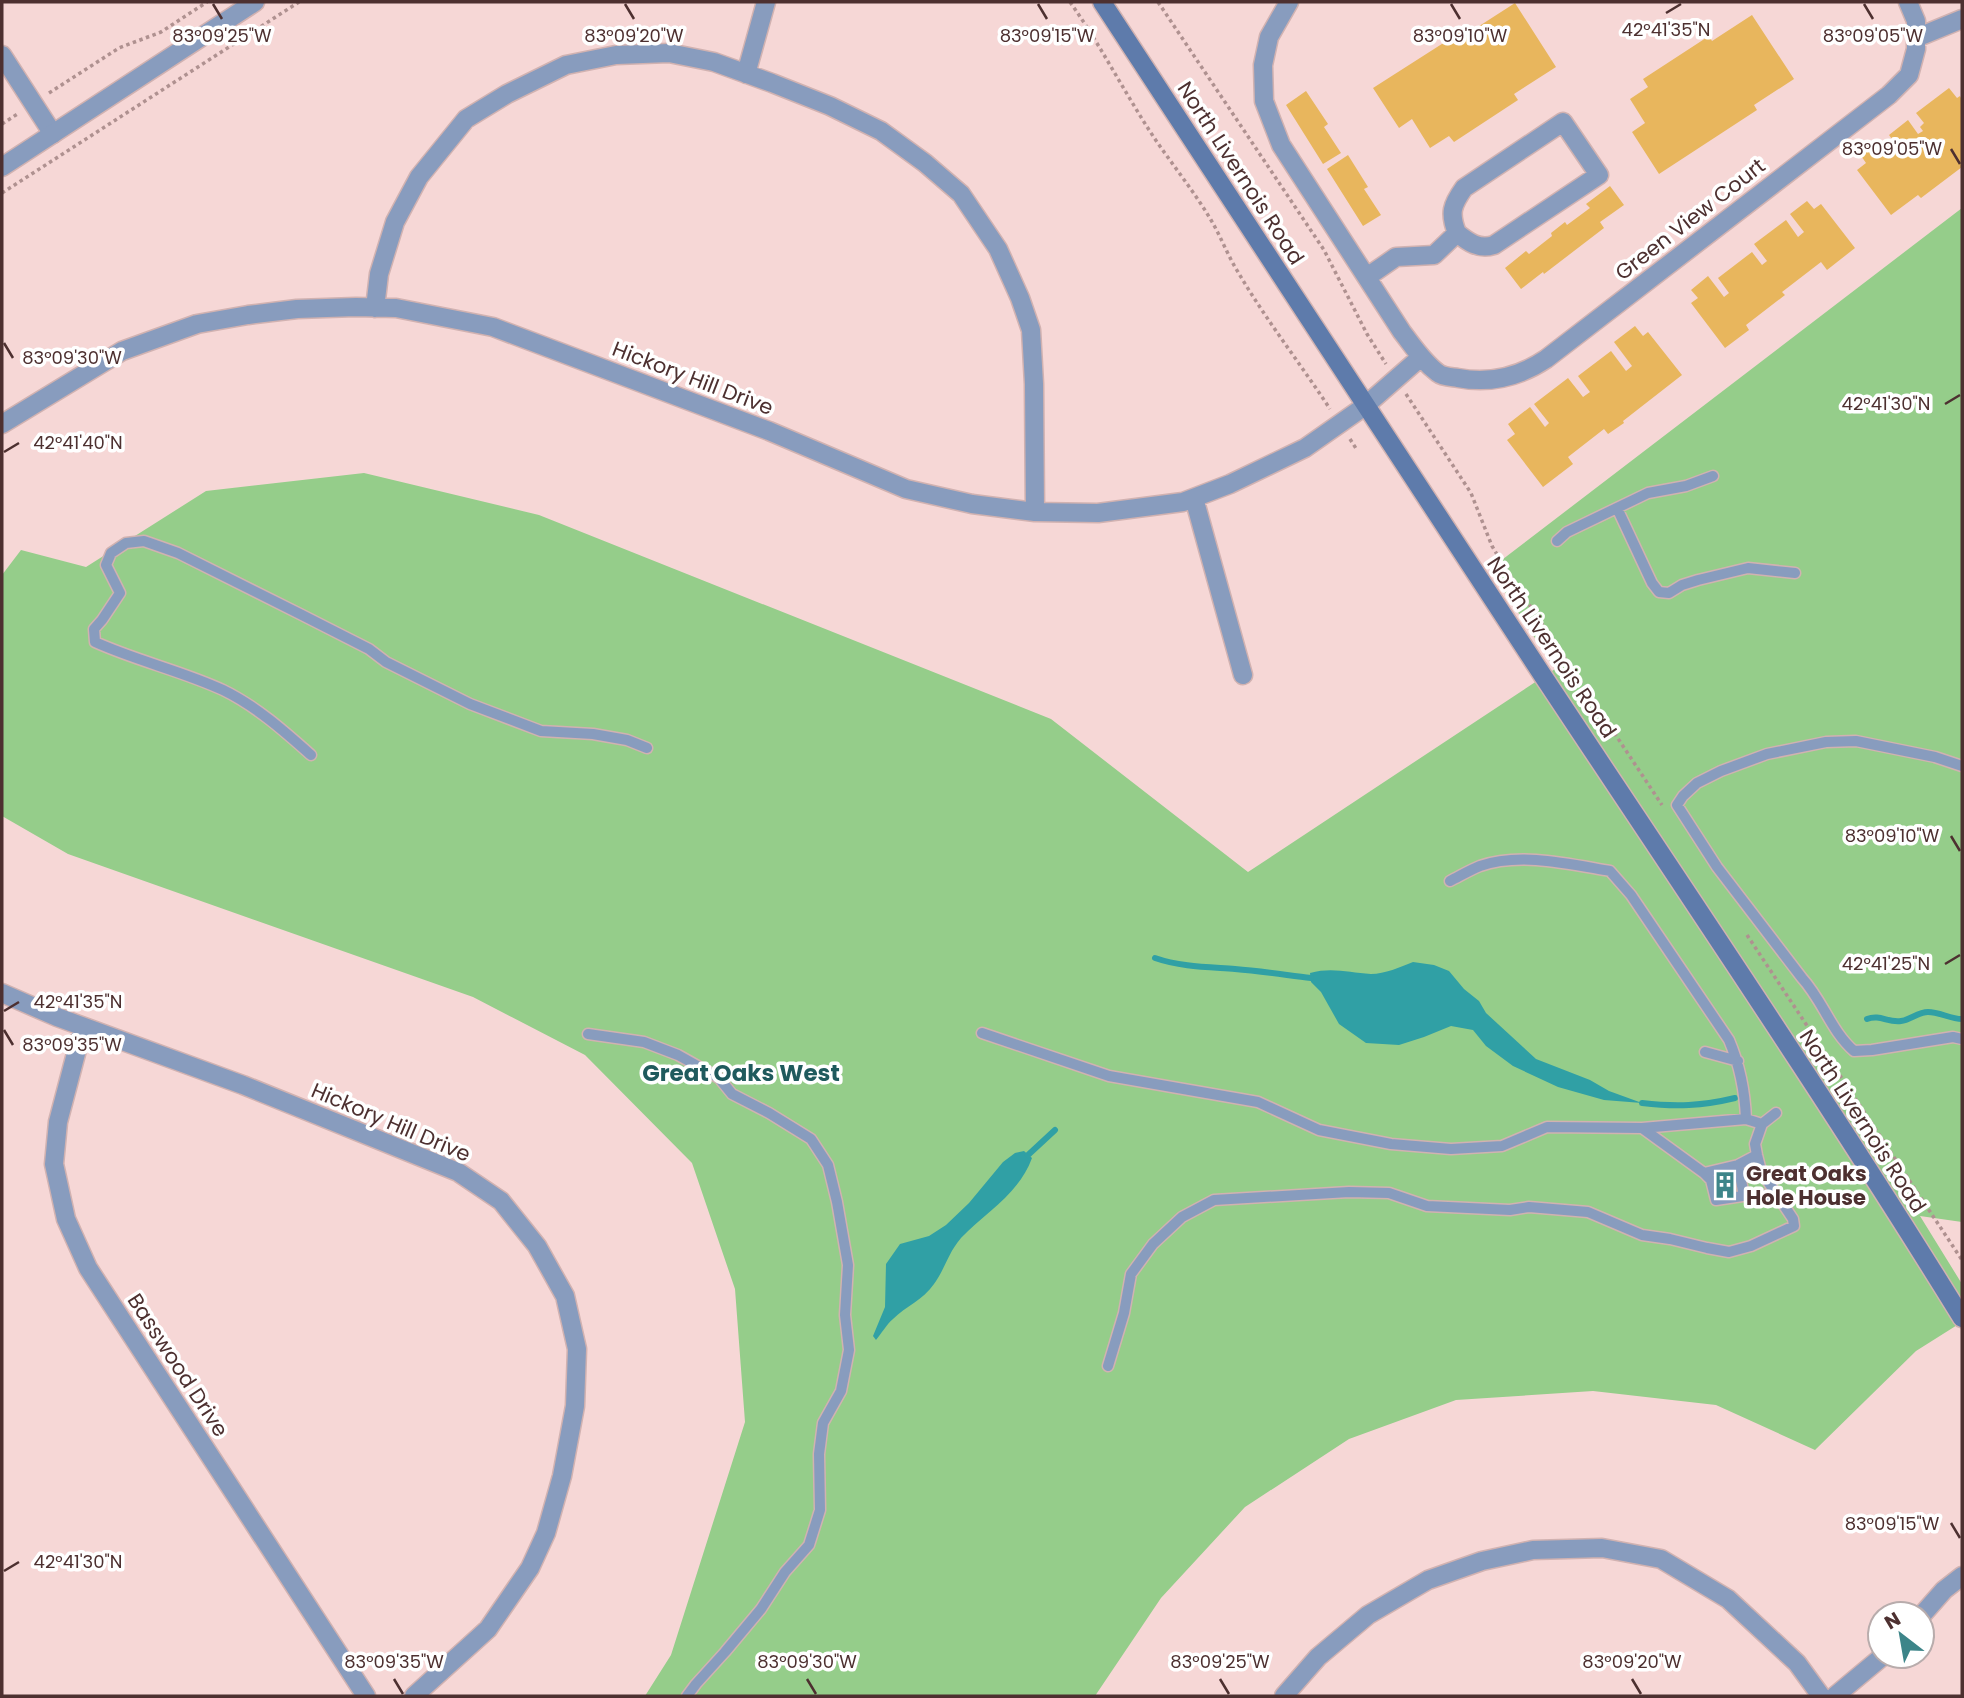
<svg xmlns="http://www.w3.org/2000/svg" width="1964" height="1698" font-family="Poppins,sans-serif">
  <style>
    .green { fill: #95cd8a }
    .water { fill: #30a0a5 }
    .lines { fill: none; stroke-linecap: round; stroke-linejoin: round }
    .stream { stroke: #30a0a5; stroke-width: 6 }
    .building { fill: #e8b65d }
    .service-casing { stroke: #d1b2b1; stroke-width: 13 }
    .minor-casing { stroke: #d1b2b1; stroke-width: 21 }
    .tertiary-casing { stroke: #d1b2b1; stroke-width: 21 }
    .secondary-casing { stroke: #d1b2b1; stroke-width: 21 }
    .path { stroke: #af9190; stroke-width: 3.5; stroke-dasharray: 3.5 3.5; stroke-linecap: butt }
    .service { stroke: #889cbe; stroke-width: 10 }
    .minor { stroke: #889cbe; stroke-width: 18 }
    .tertiary { stroke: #889cbe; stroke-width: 18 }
    .secondary { stroke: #5e7bab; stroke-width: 18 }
    .ticks { fill: none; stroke: #4d3030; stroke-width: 2.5 }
    .labels { text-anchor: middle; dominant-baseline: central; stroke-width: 7; stroke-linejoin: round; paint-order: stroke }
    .street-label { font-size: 21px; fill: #4d3030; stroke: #fff }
    .poi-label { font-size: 21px; font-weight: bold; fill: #4d3030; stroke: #fff; text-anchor: start }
    .neighbourhood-label { font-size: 23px; font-weight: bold; fill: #1f5a5d; stroke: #fff }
    .ticks-label { font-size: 18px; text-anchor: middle; fill: #4d3030; stroke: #fff; stroke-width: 7; stroke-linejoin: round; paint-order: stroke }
  </style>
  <rect width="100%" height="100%" fill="#f6d7d6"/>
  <path class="green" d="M1962,208v1014l-42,-6 42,68v38l-46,29 -101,99 -99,-45 -123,-14 -137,9 -107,39 -104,68 -84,91 -66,98h-450l26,-41 74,-233 -10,-133 -43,-126 -107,-108 -112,-58 -405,-143 -66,-38v-241l19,-25 65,17 120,-76 158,-18 175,42 512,204 197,153 307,-203 -65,-100z"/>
  <path class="water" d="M1413,962l21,3 15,6 15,18 15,12 7,12 50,46 54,21 19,11 33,12 -38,-3 -46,-13 -45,-21 -27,-20 -13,-16 -22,-4 -27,11 -25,8 -33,-2 -27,-19 -18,-32 -10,-10 -1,-9c23,-6 39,0 61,1 14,0 29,-7 42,-12z
    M1024,1151l8,7c-13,36 -46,54 -71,80 -13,15 -16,31 -27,46 -11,16 -28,22 -41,35 -7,6 -11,14 -17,21l-3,-4 12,-29 1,-43 14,-20 29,-8 17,-11 23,-22 34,-41 12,-9z"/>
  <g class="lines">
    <path class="stream" d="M1155,958c26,9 53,9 80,11 26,2 51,6 76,9
      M1867,1019c13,-5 21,4 34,2 9,-1 17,-9 27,-9 12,0 22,7 34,7
      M1642,1103c34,4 60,3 93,-5
      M1028,1155l27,-25"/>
  </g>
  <path class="building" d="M1515,3l41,64 -42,27 4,6 -64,42 -5,-6 -19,12 -18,-29 -13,9 -26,-40 97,-62 3,4z
    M1752,15l42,64 -40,26 3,5 -98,64 -27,-42 13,-9 -15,-24 18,-12 -5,-8 66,-43 3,5z
    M1949,88l8,10 3,-2 2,4v67l-41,31 -3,-3 -27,20 -34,-45 9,-7 -7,-10 17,-13 13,17 10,-8 -10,-14 19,-15 10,14 5,-3 -3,-4 4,-4 -8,-10z
    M1306,91l22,33 -4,3 17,26 -18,11 -37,-59z
    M1348,155l20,32 -4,2 17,26 -18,11 -36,-57z
    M1610,186l14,19 -24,17 4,6 -60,46 -1,-2 -22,17 -16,-21 21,-17 3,3 23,-18 -1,-3 14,-11 2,3 23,-17 -4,-4z
    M1807,201l7,8 7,-5 34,44 -28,22 -6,-8 -39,30 3,3 -39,30 3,5 -24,18 -34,-45 7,-5 -7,-8 17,-14 16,21 5,-4 -11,-15 34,-26 10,13 5,-4 -13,-17 32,-24 12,17 6,-5 -14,-18z
    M1635,326l8,10 5,-4 34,43 -59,46 1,2 -16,11 -4,-5 -36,28 5,7 -30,23 -36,-47 8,-6 -7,-10 22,-17 15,20 4,-4 -15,-19 34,-26 15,19 7,-5 -12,-16 33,-25 15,20 6,-5 -18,-24z
    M1732,1175l4,17 -17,3 -4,-17z"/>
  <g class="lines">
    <defs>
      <path id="service" d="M1617,508l35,75 7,9 10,1 13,-8 16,-5 50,-12 47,5
        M1557,541l10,-9 81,-39 38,-7 27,-10
        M311,755c-27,-24 -55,-49 -88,-65 -41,-19 -86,-29 -128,-48l-1,-13 8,-9 18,-27 -14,-28 5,-12 15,-10 18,-2 34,12 124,62 67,34 17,13 84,42 71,27 52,3 34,6 20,8
        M1962,766l-27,-9 -79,-16 -30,1 -59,12 -46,17 -24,12 -14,13 -6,9 40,62 85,111c21,23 29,53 52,73l18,-1 81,-13 9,2
        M1450,881c10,-5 20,-11 30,-15 40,-14 89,-2 130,5l21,24 98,145c11,26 16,52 17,79l16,5
        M982,1033l127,43 149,26 61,28 72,14 60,5 51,-3 45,-19 95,1 104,-9
        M588,1034l56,8 34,13 41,23 13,16 37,19 42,26 17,26 9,37 11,63 -3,50 4,35 -8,41 -18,32 -4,31 1,56 -11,35 -24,27 -24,37 -36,43 -29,32 -9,12
        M1705,1052l33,9
        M1642,1128l62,45 34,-8 19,-10
        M1738,1165l6,31
        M1704,1173l7,7 5,20 33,-5h27
        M1108,1366l16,-53 7,-39 22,-30 29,-27 32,-17 135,-8 40,1 38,13 83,4 19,-3 59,5 54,23 28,4 37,9 22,4 22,-6 43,-20 -1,-7 -32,-48 -4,-16 -2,-11 7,-20 14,-11"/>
      <path id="minor" d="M1289,2l-20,35 -6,28 1,36 17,44 121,187c11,14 21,30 36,41 5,4 14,4 20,5 32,6 61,-1 88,-19l343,-264 20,-20 7,-26v-28l-8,-19
        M1916,38l46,-19
        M2,55l51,79
        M746,74l20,-72
        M1367,277l29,-20 38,-2 23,-22c-8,-20 -5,-28 7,-45l99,-66 36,53 -105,70c-15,5 -26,-3 -37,-12
        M375,308l4,-34 16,-52 24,-45 47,-58 41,-25 59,-29 50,-10 53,-2 45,9 58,21 58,23 51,25 44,32 36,31 37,55 22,49 11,32 3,54 1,128
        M2,424l120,-73 75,-27 51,-9 49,-6 59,-2 40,1 97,19 276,104 137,58 66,15 63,8 63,1 85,-11 47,-18 75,-36 60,-42 56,-49
        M1194,498l49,177
        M2,993l55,24 186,68 215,87 43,29 36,45 28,50 12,53 -2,57 -13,70 -16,57 -16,35 -42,61 -74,67
        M83,1027l-25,95 -4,42 12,55 22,49 278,428
        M1922,1615l22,-25 18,-14
        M1284,1696l34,-39 50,-42 60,-35 54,-19 51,-11 69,-2 59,11 67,40 69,64 24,33
        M1835,1696l48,-40"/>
      <path id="tertiary" d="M2,167l253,-165"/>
      <path id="secondary" d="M1102,2c148,224 293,450 441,674 141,213 285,425 419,642"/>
    </defs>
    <use href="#service" class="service-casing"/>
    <use href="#minor" class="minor-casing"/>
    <use href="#tertiary" class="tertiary-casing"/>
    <use href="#secondary" class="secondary-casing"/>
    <path class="path" d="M1070,2c32,45 56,94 87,140 18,26 38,51 54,78 10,17 17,36 27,52 28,48 62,91 92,137
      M1158,2l166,248 43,84 19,30
      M49,93l70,-45 42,-16 46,-30
      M2,124l17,-11
      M2,193l297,-191
      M1406,394l65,99 21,53 13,22 157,237
      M1350,439l7,11
      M1747,935l215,325"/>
    <use href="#service" class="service"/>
    <use href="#minor" class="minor"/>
    <use href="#tertiary" class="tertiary"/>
    <use href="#secondary" class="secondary"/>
  </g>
  <path class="ticks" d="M213,4l9,15M625,4l9,15M1038,4l9,15M1451,4l9,15M1864,4l9,15M1666,13l15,-9M1951,149l9,15M4,343l9,15M1945,404l15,-9M4,452l15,-9M1951,836l9,15M1945,964l15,-9M4,1011l15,-9M4,1030l9,15M1951,1523l9,15M4,1571l15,-9M394,1679l9,15M807,1679l9,15M1220,1679l9,15M1632,1679l9,15"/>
  <defs>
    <symbol id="building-bare" viewBox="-9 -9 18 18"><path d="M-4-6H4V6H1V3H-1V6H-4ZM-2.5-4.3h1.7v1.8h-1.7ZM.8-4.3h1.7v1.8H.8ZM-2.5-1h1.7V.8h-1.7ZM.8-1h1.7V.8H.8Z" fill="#3d8589" stroke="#fff" stroke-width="2.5" paint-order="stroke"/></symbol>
  </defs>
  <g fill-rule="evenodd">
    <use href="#building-bare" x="1706" y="1166" width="38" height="38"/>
  </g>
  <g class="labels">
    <g class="street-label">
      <text transform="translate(1241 173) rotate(57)">North Livernois Road</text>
      <text transform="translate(1690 219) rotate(-38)">Green View Court</text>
      <text transform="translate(693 378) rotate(21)">Hickory Hill Drive</text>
      <text transform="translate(1552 647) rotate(56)">North Livernois Road</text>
      <text transform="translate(1863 1121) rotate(57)">North Livernois Road</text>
      <text transform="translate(391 1122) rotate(23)">Hickory Hill Drive</text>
      <text transform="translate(178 1365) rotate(57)">Basswood Drive</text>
    </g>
    <g class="poi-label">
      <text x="1746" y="1173">Great Oaks<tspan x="1746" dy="24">Hole House</tspan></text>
    </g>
    <g class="neighbourhood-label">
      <text x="741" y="1073">Great Oaks West</text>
    </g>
  </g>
  <g class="ticks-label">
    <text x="1666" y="36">42°41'35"N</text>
    <text x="1873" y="42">83°09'05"W</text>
    <text x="222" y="42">83°09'25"W</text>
    <text x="634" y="42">83°09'20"W</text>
    <text x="1047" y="42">83°09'15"W</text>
    <text x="1460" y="42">83°09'10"W</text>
    <text x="1892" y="155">83°09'05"W</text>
    <text x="72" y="364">83°09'30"W</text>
    <text x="1886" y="410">42°41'30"N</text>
    <text x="78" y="449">42°41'40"N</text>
    <text x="1892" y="842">83°09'10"W</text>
    <text x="1886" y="970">42°41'25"N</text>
    <text x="78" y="1008">42°41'35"N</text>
    <text x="72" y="1051">83°09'35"W</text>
    <text x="1892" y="1530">83°09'15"W</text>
    <text x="78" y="1568">42°41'30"N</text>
    <text x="394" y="1668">83°09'35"W</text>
    <text x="807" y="1668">83°09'30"W</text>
    <text x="1220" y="1668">83°09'25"W</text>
    <text x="1632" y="1668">83°09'20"W</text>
  </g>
  <rect width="1964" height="1698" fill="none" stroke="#4d3030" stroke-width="7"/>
  <g transform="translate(1901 1635) rotate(329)"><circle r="33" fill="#ffffff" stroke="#b8acac" stroke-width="2"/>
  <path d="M0-5L12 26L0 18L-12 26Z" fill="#3d8589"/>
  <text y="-10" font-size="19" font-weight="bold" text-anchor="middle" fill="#4d3030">N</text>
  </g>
</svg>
